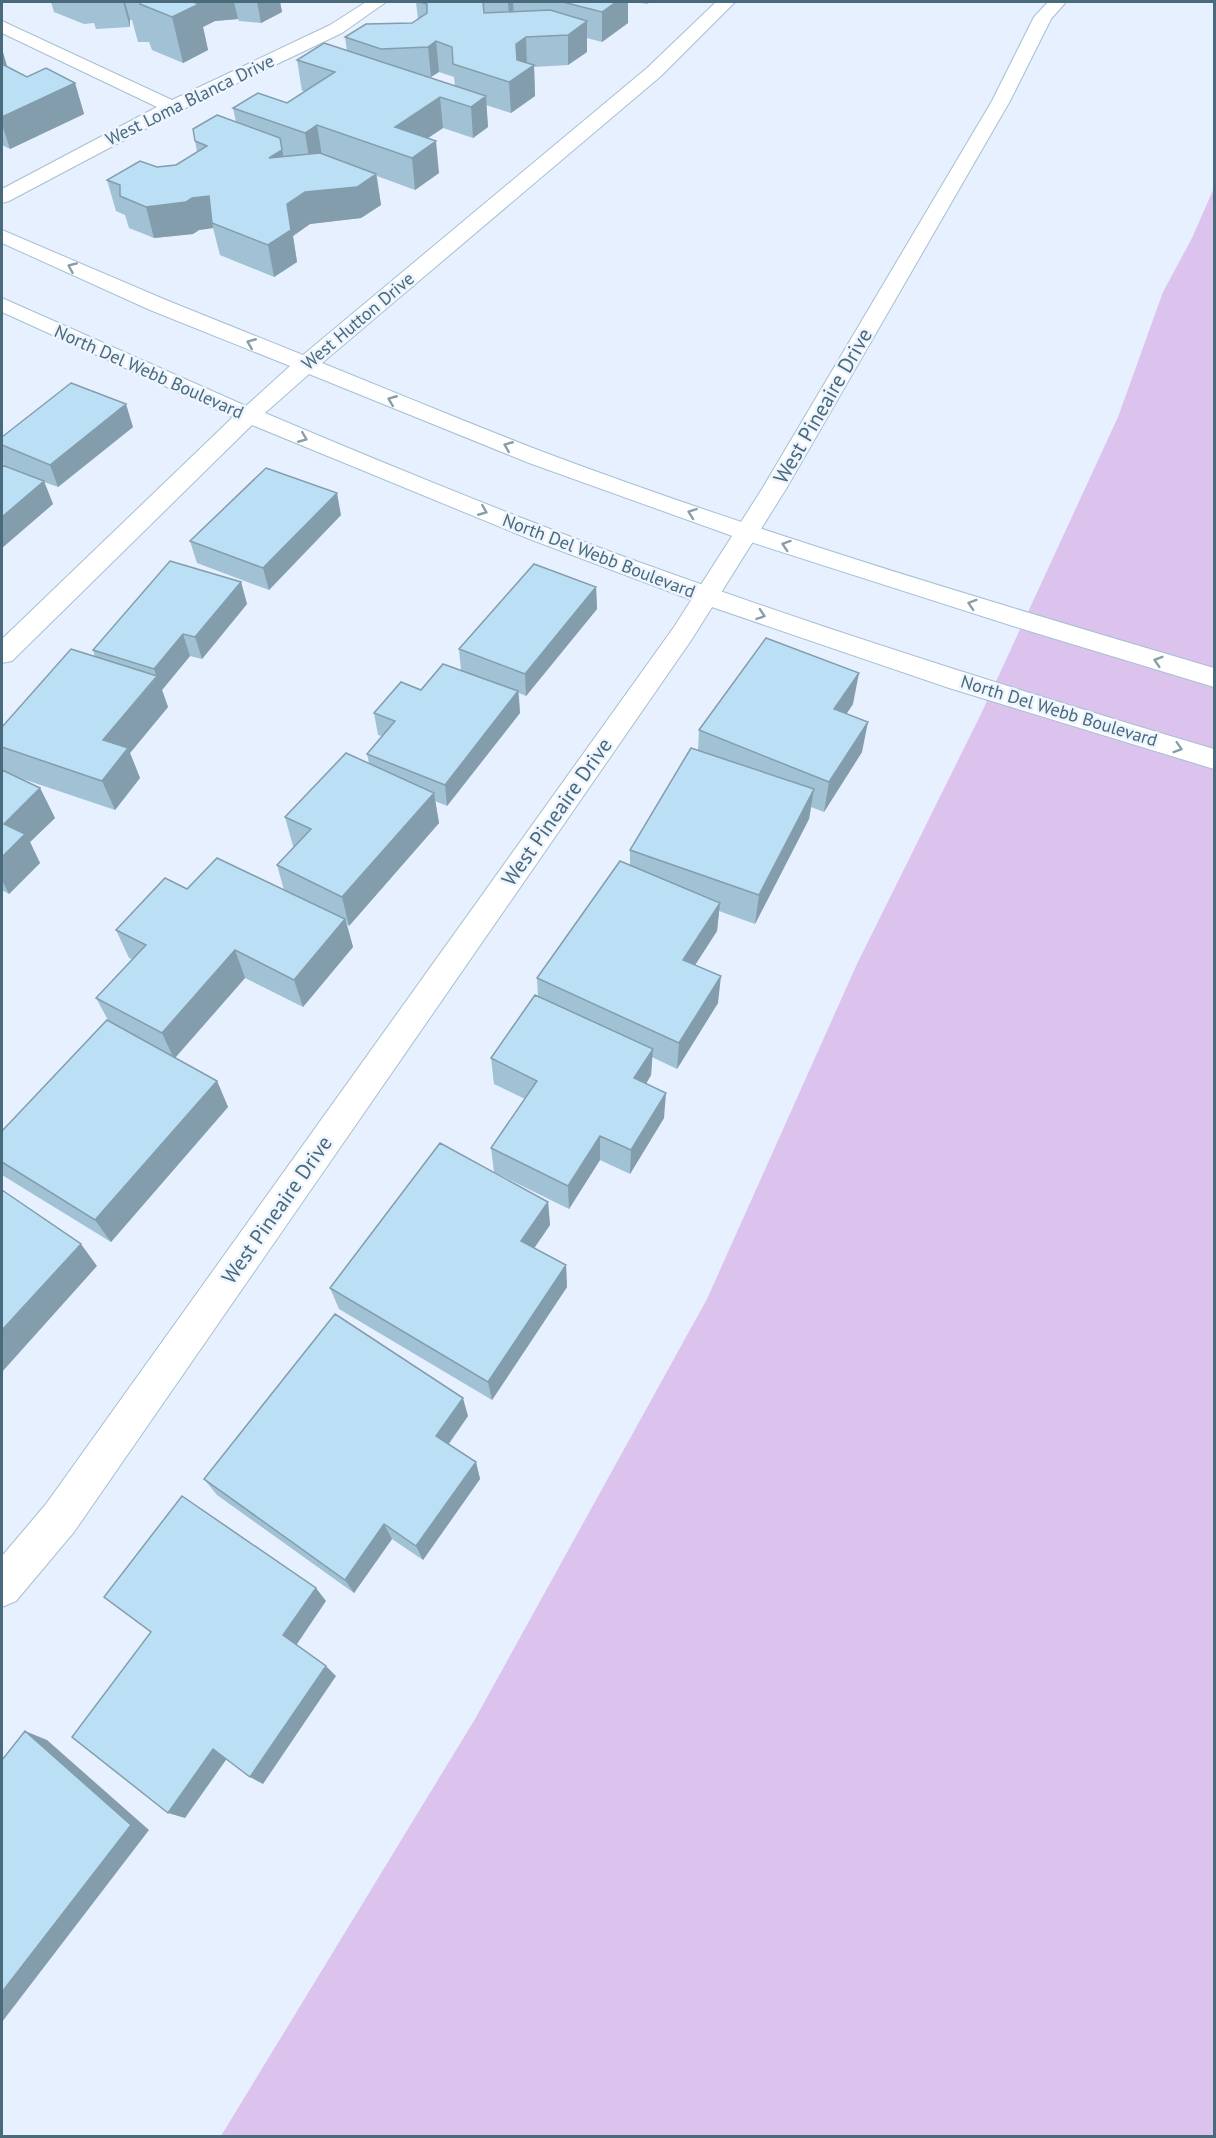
<svg xmlns="http://www.w3.org/2000/svg" width="1216" height="2138" font-family="'PT Sans',sans-serif">
  <style>
    .green { fill: #dbc3ee }
    .lines { fill: none; stroke-linecap: round; stroke-linejoin: round }
    .street-casing { stroke: #a8bfcf; stroke-width: 2 }
    .secondary-casing { stroke: #a6c0d3; stroke-width: 2 }
    .street { fill: #fff; fill-rule: evenodd }
    .secondary { fill: #fff; fill-rule: evenodd }
    .wall { fill: #a1c1d4; fill-rule: evenodd }
    .shaded-wall { fill: #839dac }
    .building { fill: #bbe0f6; stroke: #839dac; stroke-width: 1.5 }
    .oneway { stroke: #889ea9 }
    .labels { text-anchor: middle; stroke-width: 5; stroke-linejoin: round; paint-order: stroke }
    .far-street-label { font-size: 18px; fill: #486a7a; stroke: #eef5ff }
    .street-label { font-size: 21px; fill: #486a7a; stroke: #eef5ff }
  </style>
  <rect width="100%" height="100%" fill="#e6f0fe"/>
  <path class="green" d="M1214,188V2136H221L475,1719L707,1299L857,964L981,714L1118,417L1163,292L1192,238Z"/>
  <g class="lines">
    <g class="street-casing">
      <path id="street" d="M366,2H386L342,33L179,111L9,201L2,203V189L157,107L2,33V21L172,100L330,25Z
        M1048,2H1066L1051,19L1010,101L786,489L692,639L74,1532L16,1601L2,1607V1556L46,1504L674,627L762,489L992,101L1034,17Z"/>
    </g>
    <g class="secondary-casing">
      <path id="secondary" d="M716,2H735L661,76L322,363C396,393 471,424 546,453C765,535 991,602 1214,668V687L1016,627L738,538L529,463L309,374L265,413C400,470 536,526 675,575C853,639 1033,695 1214,749V769L949,688L697,602L532,540L252,425L12,661L2,663V639L233,417L2,312V298L246,406L290,366L150,310L2,243V230L166,300L303,355L647,68Z"/>
    </g>
    <use href="#street" class="street"/>
    <use href="#secondary" class="secondary"/>
  </g>
  <path class="wall" d="M51,2H280L282,12L261,23L239,21L238,19L215,21L203,27L208,50L183,63L152,50L149,42H138L132,20H130V27L96,29L94,23L84,24L54,12Z
    M416,2H628V23L602,42L587,38V52L568,65L534,67L535,96L511,113L486,105L488,127L473,138L443,128L427,138L439,173L415,190L377,176L381,205L361,218L310,224L293,236L297,262L274,277L220,255L213,228L199,230L193,234L154,238L129,228L125,215L116,211L107,180L157,167L176,165L197,152L195,141L236,122L233,108L287,103L305,91H302L297,60L347,51L345,37L412,23L418,19ZM439,72L454,77L455,86L428,78L431,77Z
    M636,2H651L647,4Z
    M2,49L7,66L27,77L75,83L84,114L10,149L2,145Z
    M133,427L58,487L44,482L53,504L2,548V465L36,478L4,465L2,460V437Z
    M341,515L269,590L197,563L190,541Z
    M241,582L247,604L202,659L190,656L162,690L168,707L130,753L140,778L115,810L14,776L40,788L55,818L30,842L40,863L9,894L2,890V727L95,657L93,650Z
    M596,587L597,609L526,696L519,693L520,713L447,806L435,801L439,823L349,926L347,924L353,947L303,1007L245,978L175,1058L217,1081L228,1107L111,1242L2,1175V1131L108,1020L96,998L132,959L129,958L116,930L187,889L284,890L277,865L294,847L293,846L285,817L369,763L367,754L382,736L378,735L374,713L461,670L459,649Z
    M853,704L846,714L862,752L824,812L811,807L809,819L755,924L719,911L717,931L695,965L718,1003L677,1069L652,1057L651,1075L646,1084L664,1118L630,1174L600,1160L569,1209L494,1172L491,1148L525,1099L494,1084L491,1058L538,996L537,978L630,865V850L698,750L699,730Z
    M548,1202L550,1225L534,1248L566,1265L567,1287L492,1400L339,1309L330,1288Z
    M468,1416L449,1444L476,1462L480,1479L423,1560L392,1539L354,1593L217,1495L204,1479Z"/>
  <path class="shaded-wall" d="M123,2H125L130,20V27Z
    M176,2H234L238,19L215,21L203,27L208,50L183,63L172,17Z
    M257,2H280L282,12L261,23Z
    M508,2H513L514,17L509,21Z
    M599,2H628V23L602,42V12Z
    M587,21V52L568,65V35Z
    M526,37L527,67L517,74L516,44Z
    M436,41L439,72L431,77L428,47Z
    M2,49L11,80L2,84Z
    M534,65L535,96L511,113L509,82Z
    M75,83L84,114L10,149L2,124V117Z
    M486,96L488,127L473,138L471,107Z
    M440,97L443,128L403,155L395,127Z
    M317,125L322,156L310,164L305,133Z
    M280,138L286,170L269,158Z
    M436,141L439,173L415,190L412,158Z
    M376,174L381,205L361,218L310,224L293,236L297,262L274,277L268,245L287,204L305,192Z
    M209,196L213,228L199,230L193,234L154,238L146,207L192,198Z
    M126,404L133,427L58,487L50,465Z
    M44,481L53,504L2,548V517Z
    M337,493L341,515L269,590L263,568Z
    M241,582L247,604L202,659L195,637Z
    M596,587L597,609L526,696L525,674Z
    M183,634L190,656L162,690L168,707L130,753L140,778L115,810L102,781L103,740L157,677L154,669Z
    M859,673L853,704L829,740L834,709Z
    M518,691L520,713L447,806L445,785Z
    M868,722L862,752L824,812L829,782Z
    M40,788L55,818L30,842L40,863L9,894L2,880V857L4,824Z
    M814,789L809,819L755,924L759,895Z
    M434,793L439,823L349,926L342,897Z
    M720,903L717,931L681,987L683,960Z
    M345,919L353,947L303,1007L294,980Z
    M235,950L245,978L174,1059L162,1033Z
    M721,976L718,1003L677,1069L679,1043Z
    M653,1049L651,1075L634,1104V1078Z
    M217,1081L228,1107L111,1242L95,1220Z
    M666,1093L664,1118L630,1174L631,1150Z
    M600,1136V1160L569,1209L568,1186Z
    M548,1202L550,1225L524,1263L521,1241Z
    M81,1244L97,1266L2,1372V1330Z
    M566,1265L567,1287L492,1400L488,1382Z
    M463,1398L468,1416L442,1453L436,1436Z
    M476,1462L480,1479L423,1560L416,1546Z
    M384,1524L392,1539L354,1593L345,1580Z
    M316,1588L326,1601L295,1647L283,1635Z
    M326,1666L336,1676L263,1784L250,1777Z
    M25,1731L47,1740L149,1830L2,2022V1992Z
    M213,1749L228,1757L185,1818L168,1813Z"/>
  <path class="building" d="M141,2H193L199,4L172,17L140,4Z
    M420,2H483L484,13L550,10L587,21L568,35L526,37L516,44L517,60L534,65L509,82L453,64L452,47L436,41L428,47L381,49L345,37L366,24L412,23L427,13V4Z
    M563,2H616L602,12Z
    M324,43L486,96L471,107L440,97L395,127L436,141L412,158L317,125L305,133L233,108L258,93L287,103L335,72L297,60Z
    M2,64L27,77L46,68L75,83L2,117Z
    M217,115L280,138L282,150L269,158L320,153L376,174L357,187L305,192L287,204L291,230L268,245L212,223L209,196L192,198L186,202L146,207L120,196V185L107,180L140,161L157,167L176,165L207,146L195,141L193,129Z
    M71,383L126,404L50,465L2,445V437Z
    M2,465L44,481L2,517Z
    M266,468L337,493L263,568L190,541Z
    M170,561L241,582L195,637L183,634L154,669L93,650Z
    M534,564L596,587L525,674L459,649Z
    M766,638L859,673L834,709L868,722L829,782L699,730Z
    M71,649L157,676L103,740L128,748L102,781L2,747V727Z
    M443,664L518,691L445,785L367,754L395,721L374,713L401,682L421,690Z
    M691,748L814,789L759,895L630,850Z
    M346,753L434,793L342,897L277,865L311,829L285,817Z
    M2,770L40,788L4,824L25,834L2,857Z
    M217,858L345,919L294,980L235,950L162,1033L96,998L146,945L116,930L165,878L187,889Z
    M620,861L720,903L683,960L721,976L679,1043L537,978Z
    M535,995L653,1049L634,1078L666,1093L631,1150L600,1136L568,1186L491,1148L537,1081L491,1058Z
    M107,1020L217,1081L95,1220L2,1162V1131Z
    M440,1143L548,1202L521,1241L566,1265L488,1382L330,1288Z
    M2,1190L81,1244L2,1330Z
    M335,1314L463,1398L436,1436L476,1462L416,1546L384,1524L345,1580L204,1479Z
    M182,1496L316,1588L283,1635L326,1666L250,1777L213,1749L168,1813L72,1737L151,1632L104,1597Z
    M25,1731L131,1825L2,1992V1760Z"/>
  <defs><path id="oneway-chevron" d="M-2-3.5L2.5 0L-2 3.5" fill="none" stroke-width="1.6" stroke-linecap="round" stroke-linejoin="round" transform="scale(1.5)"/></defs>
  <g class="oneway">
    <use href="#oneway-chevron" transform="translate(72 267) rotate(-156)"/>
    <use href="#oneway-chevron" transform="translate(251 343) rotate(-158)"/>
    <use href="#oneway-chevron" transform="translate(392 400) rotate(-158)"/>
    <use href="#oneway-chevron" transform="translate(303 438) rotate(22)"/>
    <use href="#oneway-chevron" transform="translate(508 446) rotate(-158)"/>
    <use href="#oneway-chevron" transform="translate(483 511) rotate(22)"/>
    <use href="#oneway-chevron" transform="translate(692 513) rotate(-160)"/>
    <use href="#oneway-chevron" transform="translate(786 545) rotate(-162)"/>
    <use href="#oneway-chevron" transform="translate(972 604) rotate(-162)"/>
    <use href="#oneway-chevron" transform="translate(761 615) rotate(19)"/>
    <use href="#oneway-chevron" transform="translate(1158 661) rotate(-163)"/>
    <use href="#oneway-chevron" transform="translate(1178 748) rotate(17)"/>
  </g>
  <g class="labels">
    <g class="far-street-label">
      <text transform="translate(190 100) rotate(-26)" y="6">West Loma Blanca Drive</text>
      <text transform="translate(358 321) rotate(-40)" y="6">West Hutton Drive</text>
      <text transform="translate(149 372) rotate(24)" y="6">North Del Webb Boulevard</text>
      <text transform="translate(599 556) rotate(21)" y="6">North Del Webb Boulevard</text>
      <text transform="translate(1059 711) rotate(17)" y="6">North Del Webb Boulevard</text>
    </g>
    <g class="street-label">
      <text transform="translate(823 406) rotate(-60)" y="7">West Pineaire Drive</text>
      <text transform="translate(557 812) rotate(-55)" y="7">West Pineaire Drive</text>
      <text transform="translate(277 1210) rotate(-55)" y="7">West Pineaire Drive</text>
    </g>
  </g>
  <rect width="1216" height="2138" fill="none" stroke="#486a7a" stroke-width="6"/>
</svg>
